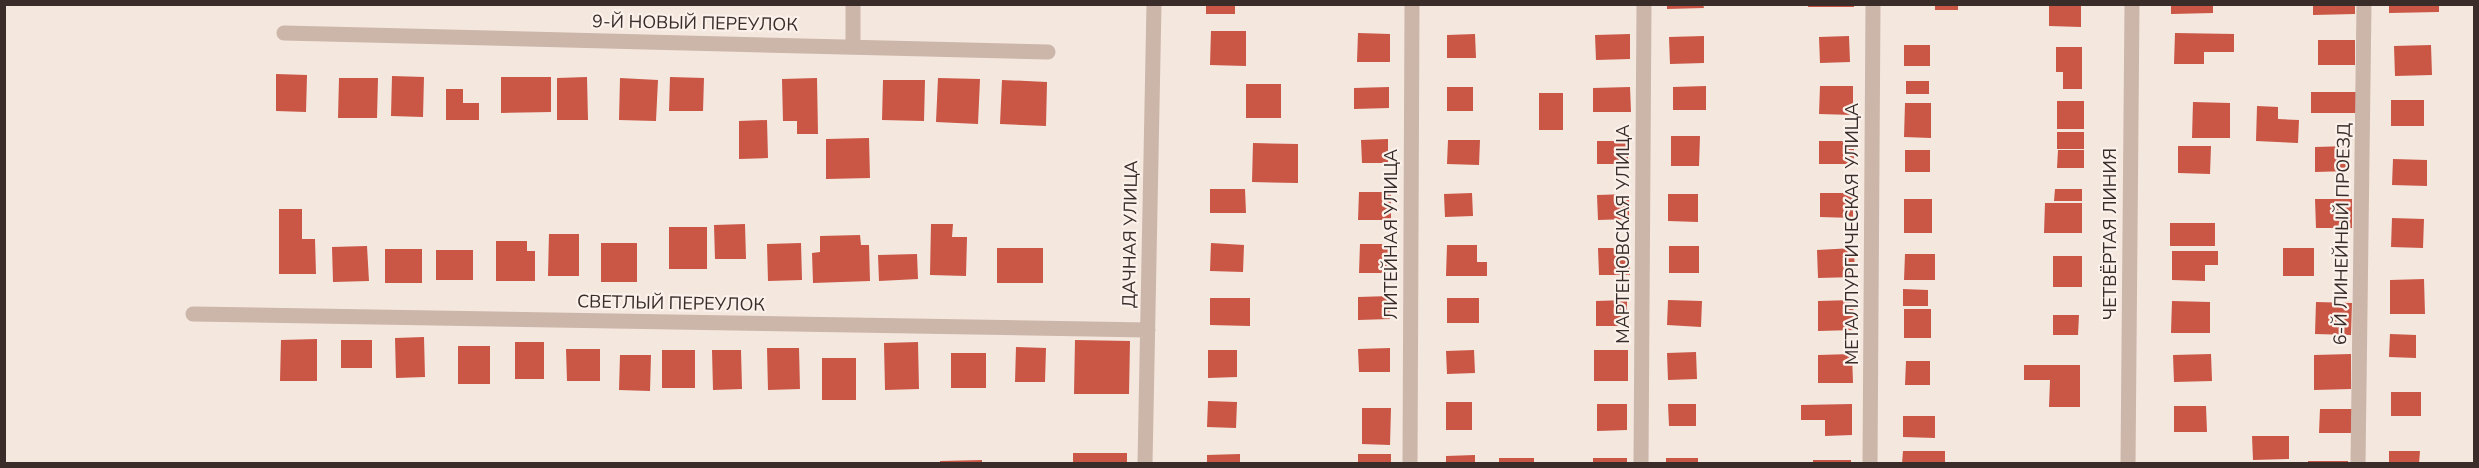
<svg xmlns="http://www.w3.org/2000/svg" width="2479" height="468" font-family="'Nunito Sans',sans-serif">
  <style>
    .building { fill: #ca5645 }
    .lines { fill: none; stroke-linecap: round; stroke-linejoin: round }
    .minor { stroke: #ccb5a9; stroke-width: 15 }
    .labels { text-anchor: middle; stroke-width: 4.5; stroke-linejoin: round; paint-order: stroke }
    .street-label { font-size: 18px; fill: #392c29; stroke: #fbf1eb }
  </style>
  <rect width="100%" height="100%" fill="#f4e7de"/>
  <path class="building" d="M1206,4H1235V14H1206Z
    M1667,4H1703L1704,8L1667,9Z
    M1808,4H1854V7H1808Z
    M2049,4H2081V27L2049,26Z
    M2171,4H2213V13L2171,14Z
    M2313,4H2355V14L2313,15Z
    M2389,4H2439V12L2389,13Z
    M1935,5H1958V10H1935Z
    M1211,31H1246V66L1210,65Z
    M1358,33L1390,34V62H1357Z
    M2175,33L2234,34V52H2204V64H2174Z
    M1475,34L1476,58H1447V35Z
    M1630,34V59L1596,60L1595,35Z
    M1704,36V63L1670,64L1669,37Z
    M1849,36L1850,62L1820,63L1819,37Z
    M2318,40H2355V65H2318Z
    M1904,45H1930V66H1904Z
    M2431,45L2432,75L2395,76L2394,46Z
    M2056,47H2082V89H2063V72H2056Z
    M276,74L307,75L306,112L276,111Z
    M392,76L424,77L423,117L391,116Z
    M501,77H551V112L501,113Z
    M587,77L588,120H557V78Z
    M670,77L704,78L703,111H669Z
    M339,78H378L377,118H338Z
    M620,78L658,80L656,121L619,120Z
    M817,78L818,134H797V121H783L782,79Z
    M938,78L980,79L978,124L936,122Z
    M883,80H925L924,121L882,120Z
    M1002,80L1047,82L1046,126L1000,124Z
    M1906,81H1929V94H1906Z
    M1246,84H1281V118H1246Z
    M1706,86V110H1673V87Z
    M1820,86H1853V115L1819,114Z
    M1389,87V108L1354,109V88Z
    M1447,87H1473V111H1447Z
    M1630,87L1631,112H1593V88Z
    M446,89H463V103H479V120H446Z
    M2311,92H2356V113H2311Z
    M1539,93H1563V130H1539Z
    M2391,100H2424V126H2391Z
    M2057,101H2084V129H2057Z
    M2193,102L2230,103V138H2192Z
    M1905,103H1931V138L1904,137Z
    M2257,106L2278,107V119L2299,120L2298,143L2256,141Z
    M767,120L768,158L739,159V121Z
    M2057,132H2084V149H2057Z
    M1671,136H1700L1699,166H1671Z
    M869,138L870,178L826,179V139Z
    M1388,139V163H1362L1361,140Z
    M1448,140H1480L1479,165L1447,164Z
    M1597,141H1628V164H1597Z
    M1819,141H1854V164H1819Z
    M1253,143L1298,144V183L1252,182Z
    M2178,146H2211L2210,174L2178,173Z
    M2349,146V171L2315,172V147Z
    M1905,150H1930V172H1905Z
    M2058,150H2084V168H2057Z
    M2393,159L2427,160V186L2392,185Z
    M1210,189H1245L1246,213H1210Z
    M2055,189H2082V201H2054Z
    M1359,192H1391V220H1358Z
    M1472,193L1473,216L1445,217L1444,194Z
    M1820,193H1853V218L1820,217Z
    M1629,194V219L1598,220L1597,195Z
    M1668,194H1698V222L1668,221Z
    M1904,199H1932V233H1904Z
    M2315,199H2352V228H2316Z
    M2045,203H2082V233H2044Z
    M279,209H302V239H315L316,274H279Z
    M2392,218L2424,219L2423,248L2391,247Z
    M2170,223H2215V246H2170Z
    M745,224L746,259H715L714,225Z
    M931,224H953L952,237H967L966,276L930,275Z
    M669,227H707V269H669Z
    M549,234H579V276H548Z
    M860,235L861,245H869L870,281L813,283L812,253L820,252V236Z
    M496,241H527V251H535V281H496Z
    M601,243H637V282H601Z
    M801,243L802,280L768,281L767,244Z
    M1211,243L1244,245L1243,272L1210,271Z
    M1360,244H1389V273H1359Z
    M1447,245H1477V262H1487V276H1446Z
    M367,246L369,281L333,282L332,247Z
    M1669,246H1699V273H1669Z
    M997,248H1043V283H997Z
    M1598,248H1629L1630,275H1599Z
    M1854,248L1855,277L1818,278L1817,250Z
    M2283,248H2314V276H2283Z
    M385,249H422V283H385Z
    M436,250H473V280H436Z
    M2172,251H2218V265H2205V281L2172,280Z
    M917,254L918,279L879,281L878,255Z
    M1905,254H1935V280H1904Z
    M2053,256H2082V287H2053Z
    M2424,279L2425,314H2390V280Z
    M1903,289L1928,290V306H1903Z
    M1390,296V319L1358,320V297Z
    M1210,298H1250V326L1210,325Z
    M1447,298H1479V323H1447Z
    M1627,300V326H1596V301Z
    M1668,300L1702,301L1701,327L1667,325Z
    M1853,300L1854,330L1818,331V301Z
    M2172,301L2210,302V333H2171Z
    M2316,302L2352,303L2351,335L2315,334Z
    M1904,309H1931V338H1904Z
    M2053,315H2079L2078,335H2053Z
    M2390,334L2416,335V358L2389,357Z
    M424,337L425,377L396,378L395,338Z
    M317,339V381H280L281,340Z
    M341,340H372V368H341Z
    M1075,340L1130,341L1129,394H1074Z
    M515,342H544V379H515Z
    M918,342L919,389L885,390L884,343Z
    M458,346H490V384H458Z
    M1016,347L1046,348L1045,382H1015Z
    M767,348H799L800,389L768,390Z
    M1390,348V372H1359L1358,349Z
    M566,349H600V381H567Z
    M662,350H695V388H662Z
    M712,350H741L742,389L713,390Z
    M1208,350H1237V377L1208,378Z
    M1474,350L1475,373L1447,374L1446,351Z
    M1594,350H1628V381H1594Z
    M1696,352L1697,379L1668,380L1667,353Z
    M951,353H986V388H951Z
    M1852,354L1853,383H1818V355Z
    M2211,354L2212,381L2174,382L2173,355Z
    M2351,354V389L2314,390V355Z
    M620,355H651L650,391L619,390Z
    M822,358H856V400H822Z
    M1906,361H1930V385H1905Z
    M2024,365H2080V407H2049L2050,380H2024Z
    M2391,392H2421V416H2391Z
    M1208,401L1237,402L1236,428L1207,427Z
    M1446,402H1472V430H1446Z
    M1597,404H1627V430L1597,431Z
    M1668,404H1696V426H1669Z
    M1852,404V435L1825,436V420H1801V405Z
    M2174,406H2206L2207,432H2174Z
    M1362,408H1391L1390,445L1362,444Z
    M2320,409H2352L2351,433H2319Z
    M1903,416H1935V438L1903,437Z
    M2252,436H2289V459L2253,460Z
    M1903,451H1945V464H1902Z
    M2389,451H2420L2419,464H2389Z
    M1073,453H1127V464H1073Z
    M1240,454V464H1207V455Z
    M1358,454H1391V464H1358Z
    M1475,455V464H1446V456Z
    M1499,458H1534V464H1499Z
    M1593,458H1627V464H1593Z
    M1666,458H1698V464H1666Z
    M982,460V464H940V461Z
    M1813,460H1851V464H1813Z
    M2308,461H2348V464H2308Z"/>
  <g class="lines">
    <path class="minor" d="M284,33L1048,52
      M853,47V4
      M193,314L1148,330
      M1145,464L1154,4
      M1410,464L1412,4
      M1641,464L1644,4
      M1870,464L1873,4
      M2128,464L2132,4
      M2358,464L2364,4"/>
  </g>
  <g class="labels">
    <g class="street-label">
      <text transform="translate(695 23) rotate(1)" y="6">9-Й НОВЫЙ ПЕРЕУЛОК</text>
      <text transform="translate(1130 234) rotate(-89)" y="6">ДАЧНАЯ УЛИЦА</text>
      <text transform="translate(1391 234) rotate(-90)" y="6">ЛИТЕЙНАЯ УЛИЦА</text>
      <text transform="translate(1623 234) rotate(-90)" y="6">МАРТЕНОВСКАЯ УЛИЦА</text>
      <text transform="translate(1852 234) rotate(-90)" y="6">МЕТАЛЛУРГИЧЕСКАЯ УЛИЦА</text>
      <text transform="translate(2110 234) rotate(-90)" y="6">ЧЕТВЁРТАЯ ЛИНИЯ</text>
      <text transform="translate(2342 234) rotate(-89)" y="6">6-Й ЛИНЕЙНЫЙ ПРОЕЗД</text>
      <text transform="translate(671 303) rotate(1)" y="6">СВЕТЛЫЙ ПЕРЕУЛОК</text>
    </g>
  </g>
  <rect width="2479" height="468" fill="none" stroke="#392c29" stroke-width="12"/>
</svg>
